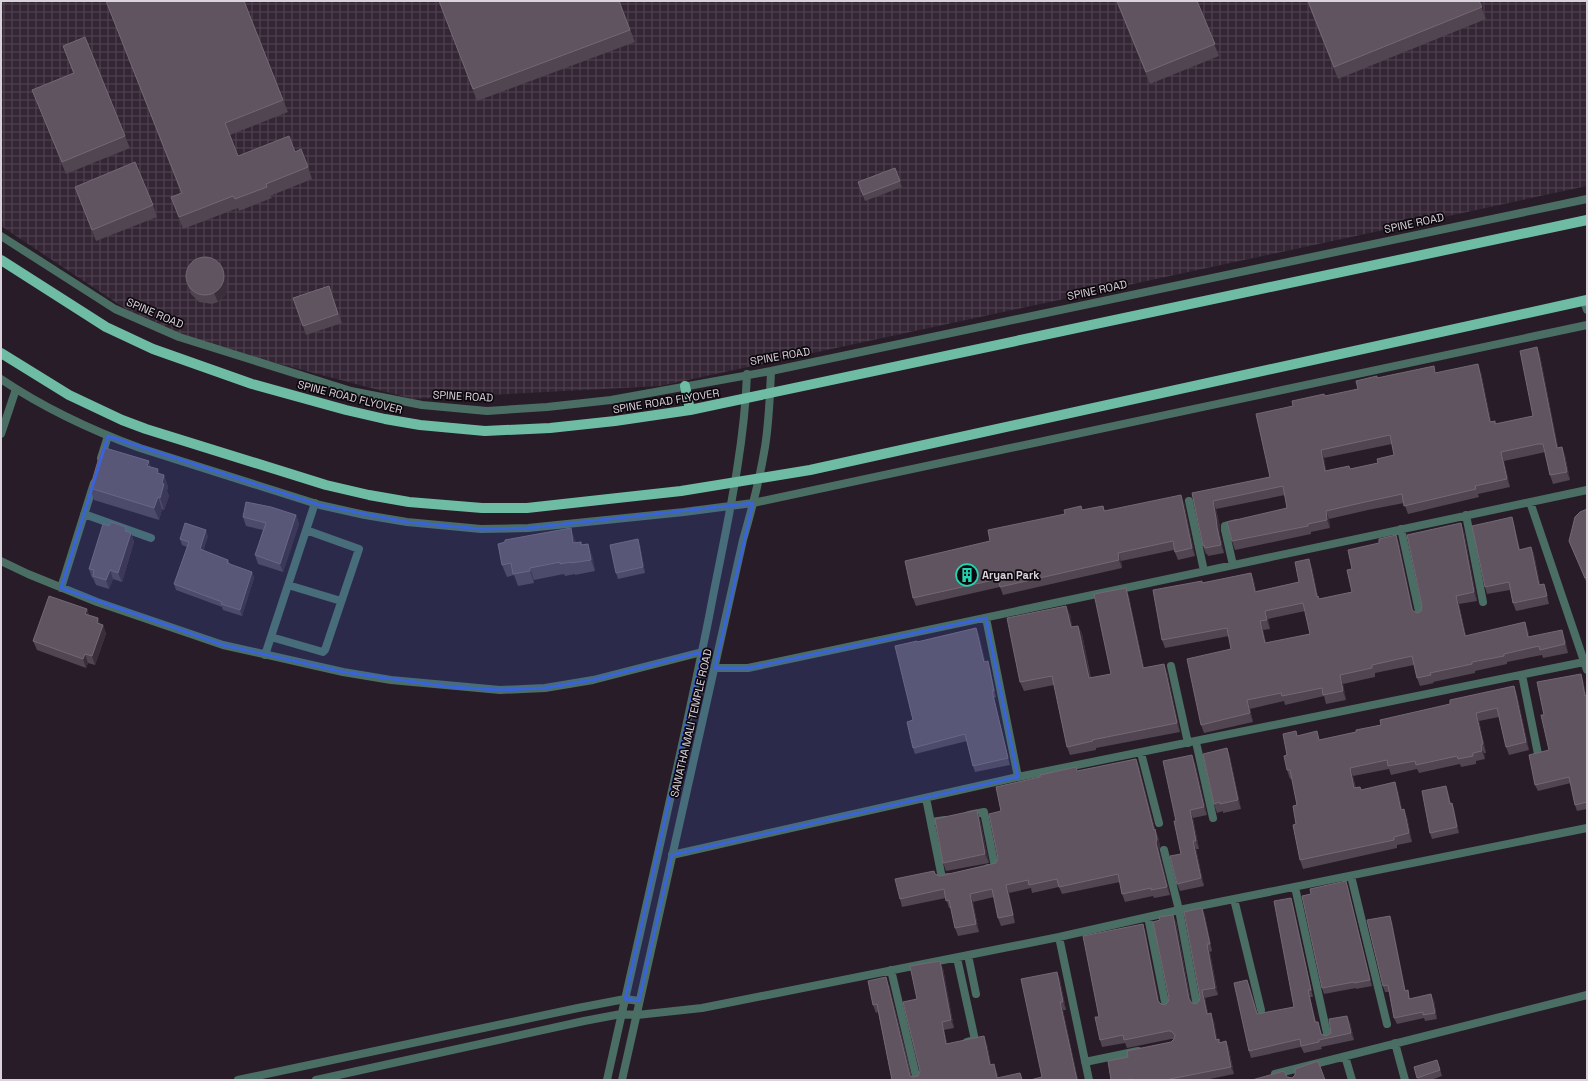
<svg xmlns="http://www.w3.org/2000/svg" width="1588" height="1081" font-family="'Space Grotesk',sans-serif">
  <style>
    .industrial { fill: url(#industrial-grid) }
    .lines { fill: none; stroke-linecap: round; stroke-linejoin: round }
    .minor { stroke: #4a6e63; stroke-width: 8 }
    .tertiary { stroke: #4a6e63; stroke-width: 8 }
    .primary { stroke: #6fbca5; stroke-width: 10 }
    .wall { fill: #514551; fill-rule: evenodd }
    .shaded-wall { fill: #3b2e3b }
    .building { fill: #605460; stroke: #736874; fill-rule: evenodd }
    .marked { fill: #3a62d9; fill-opacity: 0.2; stroke: #3a62d9; stroke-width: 3; stroke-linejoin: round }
    .labels { text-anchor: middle; stroke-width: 3.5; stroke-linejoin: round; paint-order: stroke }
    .street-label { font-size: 11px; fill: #dbd3dc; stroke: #0e090e }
    .poi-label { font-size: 11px; font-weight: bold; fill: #dbd3dc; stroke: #0e090e; text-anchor: start }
  </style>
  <defs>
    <pattern id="industrial-grid" width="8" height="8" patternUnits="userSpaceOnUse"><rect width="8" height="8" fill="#352636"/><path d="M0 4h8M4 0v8" fill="none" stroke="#524552"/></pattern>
  </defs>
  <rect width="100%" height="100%" fill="#281c29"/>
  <path class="industrial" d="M1,1H1587V186L660,386L413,399L162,333L1,226Z"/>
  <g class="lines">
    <path class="minor" d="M1584,301L1587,310
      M1,434L16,389
      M101,458L108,436
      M1189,501L1204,571
      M1530,502L1587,670
      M84,514L151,538
      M1466,515L1483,602
      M1401,529L1420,616
      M1,561L28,574L97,602L223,645L343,672L391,680L500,690L545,688L593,680L702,652
      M1233,565L1225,530V526L1237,523
      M288,585L341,601
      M61,588L94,483
      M986,618L1018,777
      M271,637L323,652L325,650L359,549L306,530
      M265,655L315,503
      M1171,666L1188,743
      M715,668H748L1587,490
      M1522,675L1538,754
      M1196,742L1213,818
      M1141,753L1159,823
      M926,798L942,878L949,877
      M969,815L984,812L995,867L988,868
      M931,822L945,820
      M1164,850L1179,910L1197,1006
      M672,855L1018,777L1584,662
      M1351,876L1387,1024
      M1295,887L1328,1038
      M1234,899L1261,1010
      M1148,917L1166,1007
      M1059,937L1089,1080
      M968,955L976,994
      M957,958L975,1040L967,1042
      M891,970L917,1080
      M637,1015L702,1008L1059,937L1179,910L1587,828
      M1395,1043L1405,1080
      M1345,1056L1352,1080
      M1085,1062L1138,1051
      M1275,1074L1587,995"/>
    <path class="tertiary" d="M1,236L115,309L179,337L351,391L422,405L487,411L547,407L611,400L771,371L1587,199
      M1,379C44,408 91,430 140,448L320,505L365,515L407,522L481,529L528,528L684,512L753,503L1587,325
      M238,1080L578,1008L625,999L639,1001
      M316,1080L584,1021L621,1014L637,1015
      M607,1080C641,926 678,772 709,617C724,537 744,456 747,374
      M622,1080L743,540C752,509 760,478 765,447C769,422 770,396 771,371"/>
    <path class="primary" d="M1,260L106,327L153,349L252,384L346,410L385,419L420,425L485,431L550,428L615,421L690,410L1587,220
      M1,353L69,395L122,420L146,429L326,485L369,495L409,502L482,508H527L681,491L810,470L1587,300
      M685,386L690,410"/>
  </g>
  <path class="wall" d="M106,1H244L288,112L230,135L238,156L295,152L308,167L312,179L270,196L272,198L239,211L238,208L183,229L171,197L181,193Z
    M439,1H619L635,42L477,101Z
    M1116,1H1197L1219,56L1150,84Z
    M1307,1H1479L1486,19L1338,79Z
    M63,46L125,136L130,148L66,174L32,90L73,73Z
    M895,168L902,187L865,201L858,182Z
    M75,187L153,205L157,217L96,241Z
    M227,281L226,294L218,302L212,304L199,302L191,294L188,285Z
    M329,286L342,323L306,335L303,326Z
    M1537,347L1540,355L1558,448L1565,455L1570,480L1553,484L1550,475L1545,452L1541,453L1504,461L1510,487L1478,494L1479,497L1408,514L1404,503L1368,510L1329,519L1330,528L1311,532V534L1235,550L1232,541L1287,508L1285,495L1216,509L1220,527V535L1224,553L1208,556L1207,554H1206L1203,546L1192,493L1270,477L1293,406L1325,396L1358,389L1378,378L1436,373L1481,372L1491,422L1495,421L1496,424L1533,416ZM1392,444L1394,455L1378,463L1350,469L1326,471L1324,458Z
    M151,467L160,474L164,475L168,487L167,491L169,496L164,510L162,509L159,520L94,500L90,488Z
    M1184,503L1195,556L1178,560L1174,550L1121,561L1122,568L1003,595L1000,587L916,606L913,598L990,541L1065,514L1081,506L1082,510L1103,506L1105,511Z
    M1587,509V584L1569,541Z
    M296,515L299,524L283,572L258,564L255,555L263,530L246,526L243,517Z
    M1512,517L1514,524L1520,550L1531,547L1534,554L1540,585L1544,584L1546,591L1549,604L1516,611L1513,603L1510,590L1487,594L1485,587Z
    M128,532L131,533L134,542L122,582L113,579L109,589L96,585L93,578H92L89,569Z
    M1464,532L1477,601L1459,604L1466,636L1528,630L1529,637L1565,639L1568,653L1543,658L1542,655L1507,662V664L1475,671V673L1433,682L1434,683L1420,686L1417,678L1414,665L1375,673V677L1343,684L1346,700L1326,704L1324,696L1285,705L1284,701L1250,709L1253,722L1204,733L1201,725L1231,649L1229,636L1165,648L1162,640L1203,583L1251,573L1254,581L1256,591L1299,582L1312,568L1318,597L1319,599L1352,592V569L1379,543L1396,535L1399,544L1413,612L1418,613L1421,611ZM1305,611L1310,634L1266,643L1263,630L1270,629L1268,619Z
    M208,536L203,551L228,560L230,564L252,572L254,578L242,616L223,610L222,607L176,590L174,584L187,547L182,545L180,539Z
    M575,540L576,543L581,542L582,545L588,544L592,556L595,571L575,575V574L565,576L564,574L534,580V583L518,586L514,575L507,577L502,565Z
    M640,545L645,573L618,579L616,573Z
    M1126,588L1129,597L1144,668L1167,672L1180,732L1096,748V750L1070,755L1067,747L1054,685L1024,691L1020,682L1070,614L1072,627L1078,626L1082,634L1091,678L1111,674Z
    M87,609L89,615L98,618L100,624L103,625L106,634L95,665L88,663L86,668L37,650L33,641Z
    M976,628L979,635L985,662L990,668L996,697L994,698L1010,765L975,772L973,766L967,741L915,754L913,748V720L917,642Z
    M1581,674L1583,680L1586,696L1587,695V809L1577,811L1575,805L1571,783L1538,791L1535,785L1549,750L1544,715Z
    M1514,686L1517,695L1529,750L1509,755L1506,747L1499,717L1479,721L1486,753H1484L1485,759L1476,761V764L1461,767L1460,764L1419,773L1417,769L1391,775L1389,769L1353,776L1356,788L1360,787L1361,790L1398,791L1402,810L1407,817L1412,842L1397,845V848L1303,869L1300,860L1296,824L1297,805L1292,778L1290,779L1287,770V755L1297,736L1320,740L1356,732L1450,704Z
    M1227,748L1230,757L1241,809L1223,813V811L1217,813L1214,804Z
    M1136,759L1139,767L1155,829L1158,837L1160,846L1159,851L1170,895L1154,898L1153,896L1125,902L1122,894L1120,882L1062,894L1059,887L1032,893L1031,888L1009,893L1015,923L1001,926L998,918L994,897L973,902L979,932L958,936L955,928L951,908H949L946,898L902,907L900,899L935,874L940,876L996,863L998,858L1001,811L1078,771Z
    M1195,763L1207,815L1193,818L1199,849H1196L1204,886L1180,891L1177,884L1181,854L1176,821Z
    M1448,792L1451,804L1452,803L1454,809L1459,833L1432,839L1430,833Z
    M977,810L980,819L989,863L946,871L943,863Z
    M1348,887L1372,986L1356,989V988L1324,994L1322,988Z
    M1291,898L1293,904L1313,997H1310L1316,1022H1318L1322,1035L1326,1036L1350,1022L1354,1040L1321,1047L1322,1049L1304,1053L1301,1047L1251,1058L1249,1051L1247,980L1258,1014L1294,1007Z
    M1202,908L1205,916L1212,951L1210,952L1218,995L1205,998L1208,1014L1214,1021L1217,1040L1219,1039L1220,1043L1226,1041L1229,1049L1234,1074L1205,1080H1111L1128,1057L1171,1042L1174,1039H1171L1127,1048L1125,1043L1102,1047L1100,1040L1099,1017L1143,924L1145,931L1159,1002L1161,1004L1165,1005L1168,1002L1176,922L1191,1002L1192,1003L1196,1004L1199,1001Z
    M1392,922L1405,990H1408L1410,999L1434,1000L1437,1019L1425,1021L1424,1018L1397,1024L1394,1018L1389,992H1385L1383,986Z
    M943,968L954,1028L944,1030L947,1043L987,1044L991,1065L997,1072L998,1078L1020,1073L1023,1080H892L878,1012L876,1013L873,1005L889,985L912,1077H913L918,1076L920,1071L917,999Z
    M1057,972L1060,980L1066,1010H1063L1078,1080H1030L1042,1077Z
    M1439,1066L1442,1076L1431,1080H1418L1414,1067Z"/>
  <path class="shaded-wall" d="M224,272L227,281L226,294L218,302L214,293Z
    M1537,347L1540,355L1560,456L1557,448Z
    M1478,364L1481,372L1493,430L1490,422Z
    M1562,447L1565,455L1570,480L1567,472Z
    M1321,450L1324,458L1328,479L1325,471Z
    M1501,452L1504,461L1510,487L1507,479Z
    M149,461L153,473L147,466Z
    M158,469L163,480L164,475L168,487L167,491L169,496L164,510L160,498L157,473Z
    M1181,495L1184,503L1195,556L1192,548Z
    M158,497L162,509L159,520L154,508Z
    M1213,501L1216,509L1220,527V535L1224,553L1221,545L1217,527Z
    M1326,511L1329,519L1330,528L1327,520Z
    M296,515L299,524L283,572L280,564Z
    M1512,517L1514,524L1521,557L1519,550Z
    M1461,523L1464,532L1477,601L1474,592Z
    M571,528L575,540L578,555L573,543Z
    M206,530L208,536L202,555L200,549Z
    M131,533L134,542L122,582L118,573Z
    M1396,535L1399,544L1415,617L1412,609Z
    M638,539L640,545L645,573L643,567Z
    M588,544L592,556L595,571L591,560Z
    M1531,547L1534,554L1542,592L1539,585Z
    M1118,553L1121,561L1122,568L1119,560Z
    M1309,559L1312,568L1320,605L1317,597Z
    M530,568L534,580V583L530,571Z
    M110,570L113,579L109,589L106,580Z
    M252,572L254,578L242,616L240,610Z
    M1251,573L1254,581L1258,600L1255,592Z
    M1126,588L1129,597L1146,677L1143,668Z
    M1456,596L1459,604L1468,645L1465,636Z
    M1066,606L1070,614L1074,636L1071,627Z
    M87,609L90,618L85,614Z
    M1265,611L1268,619L1270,629L1267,620Z
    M98,618L102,627L97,623Z
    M1260,621L1263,630L1268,652L1265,643Z
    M1525,622L1528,630L1531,646L1528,637Z
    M103,625L106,634L95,665L92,656Z
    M1078,626L1082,634L1092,687L1089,678Z
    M976,628L979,635L987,668L984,662Z
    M1562,630L1565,639L1568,653L1565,644Z
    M85,654L88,663L86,668L83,659Z
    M988,661L990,668L996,697L994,691Z
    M1164,664L1167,672L1180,732L1177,723Z
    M1581,674L1583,680L1587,701L1585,696Z
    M1340,675L1343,684L1346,700L1343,691Z
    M1514,686L1517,695L1529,750L1526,742Z
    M992,691L994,698L1010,765L1008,758Z
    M1247,700L1250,709L1253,722L1250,713Z
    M1476,713L1479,721L1486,753L1483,744Z
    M1481,745L1484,753L1485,759L1482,751Z
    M1227,748L1230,757L1241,809L1238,800Z
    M1192,755L1195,763L1207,815L1204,807Z
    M1136,759L1139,767L1157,837L1154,830Z
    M1350,768L1353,776L1357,797L1354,788Z
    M1395,782L1398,791L1404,818L1401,810Z
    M1446,786L1448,792L1452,810L1450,804Z
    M1452,803L1454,809L1459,833L1457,827Z
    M1404,809L1407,817L1412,842L1409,833Z
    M977,810L980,819L989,863L985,854Z
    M1190,810L1193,818L1199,849L1196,841Z
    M1155,829L1158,837L1160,846L1159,851L1170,895L1167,887L1156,843Z
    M1193,841L1196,849L1204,886L1201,878Z
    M1346,881L1348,887L1372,986L1370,980Z
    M1006,885L1009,893L1015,923L1013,915Z
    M970,894L973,902L979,932L976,924Z
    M1291,898L1293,904L1313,997L1311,990Z
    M1202,908L1205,916L1212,951L1210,944Z
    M1173,915L1176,922L1192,1007L1189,999Z
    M1390,916L1392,922L1407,997L1405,991Z
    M1143,924L1145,931L1161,1008L1158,1001Z
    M1207,944L1210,952L1218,995L1215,988Z
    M940,961L943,968L954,1028L951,1020Z
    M1057,972L1060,980L1066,1010L1063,1002Z
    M886,977L889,985L912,1080L910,1076Z
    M1247,980L1250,987L1260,1021L1257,1014Z
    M1202,990L1205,998L1210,1022L1207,1014Z
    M1308,990L1310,997L1316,1027L1314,1020Z
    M1431,994L1434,1000L1437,1019L1435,1013Z
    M1060,1002L1063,1010L1078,1080H1077Z
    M1211,1013L1214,1021L1219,1047L1216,1040Z
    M1347,1016L1350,1022L1354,1040L1351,1033Z
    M942,1022L944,1030L949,1051L946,1044Z
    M984,1036L987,1044L993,1073L990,1065Z
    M1226,1041L1229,1049L1234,1074L1231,1067Z
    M994,1064L997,1072L999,1080H998Z"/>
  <path class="building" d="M106,1H244L283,100L225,123L238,156L289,136L295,152L301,149L308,167L266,184L267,187L235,199L233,196L179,217L171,197L182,193Z
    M439,1H619L630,30L473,89Z
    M1117,1H1197L1215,44L1146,72Z
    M1308,1H1479L1482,7L1334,67Z
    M85,37L125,136L62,162L32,90L74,73L63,46Z
    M135,162L153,205L92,230L75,187Z
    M895,168L900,181L863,195L858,182Z
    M186 276a19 19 0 1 1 38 0a19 19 0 1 1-38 0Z
    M329,286L338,314L303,326L293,298Z
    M1537,347L1557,448L1562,447L1567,472L1550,475L1543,444H1538L1501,452L1507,479L1475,486L1476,489L1404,506L1402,494L1365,502L1326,511L1327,520L1308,524V526L1232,541L1227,522L1287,508L1283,486L1213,501L1216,518L1217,527L1221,545L1205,548L1204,545L1203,546L1192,493L1270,477L1256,414L1293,406L1292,401L1324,394L1325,396L1358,389L1356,381L1377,376V378L1434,366L1435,373L1478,364L1490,422L1495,421V424L1533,416L1520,351ZM1390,435L1394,455L1377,459L1378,463L1350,469L1349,466L1325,471L1321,450Z
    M102,447L149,461L147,466L158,469L157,473L164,475L162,483L164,484L160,498L158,497L154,508L90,488Z
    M1181,495L1192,548L1175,552L1173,541L1118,553L1119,560L1000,587L998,579L913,598L905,561L990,541L988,530L1065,514L1064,510L1081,506L1082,510L1103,506L1104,511Z
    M246,502L271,507L296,515L280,564L255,555L266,523L243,517Z
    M1587,509V577L1585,578L1569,541L1575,517L1580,512Z
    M1512,517L1519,550L1531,547L1539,585L1544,584L1547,596L1513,603L1509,582L1485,587L1472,526Z
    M111,522L126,527L125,531L131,533L118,573L110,570L106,580L93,576L94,570L89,569L103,524L109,526Z
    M185,523L206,530L200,549L228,560L227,563L252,572L240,610L221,604L222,602L174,584L189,542L180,539Z
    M1461,523L1474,592L1456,596L1465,636L1525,622L1528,637L1562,630L1565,644L1540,650L1539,646L1504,654V656L1472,662V664L1430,673L1431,675L1417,678L1412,656L1372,665V668L1340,675L1343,691L1323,695L1322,688L1282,696L1281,693L1247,700L1250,713L1201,725L1187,659L1231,649L1227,628L1162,640L1153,590L1202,581V583L1251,573L1255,592L1299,582L1295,562L1309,559L1317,597L1318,596L1319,599L1352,592L1347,570L1352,569L1348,550L1379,543V539L1396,535L1412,609L1413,611L1418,613L1421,611L1422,606L1407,535ZM1303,603L1310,634L1265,643L1260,621L1267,620L1265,611Z
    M571,528L573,543L581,542V545L588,544L591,560L571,563V562L560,564V562L530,568V571L513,574L511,563L502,565L498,544L505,542V540Z
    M638,539L643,567L616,573L610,545Z
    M1126,588L1143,668L1164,664L1177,723L1092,740L1093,741L1067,747L1052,676L1020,682L1007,618L1066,606L1071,627L1078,626L1089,678L1111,674L1094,594Z
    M49,596L87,609L85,614L98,618L97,623L103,625L92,656L85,654L83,659L33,641Z
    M976,628L984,662L988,661L994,691H992L1008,758L973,766L965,734L913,748L907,722L913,720L895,646L917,641V642Z
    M1581,674L1585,696L1587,695V802L1575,805L1569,777L1535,785L1529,755L1549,750L1541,715H1544L1537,682Z
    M1514,686L1526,742L1506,747L1497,708L1476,713L1483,744L1481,745L1482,751L1473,753V756L1458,759L1457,756L1416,765L1415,761L1388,766L1387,760L1350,768L1354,788L1360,787L1361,790L1395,782L1401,810L1404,809L1409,833L1394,837V840L1300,860L1293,825L1296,824L1293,806L1297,805L1290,770H1287L1284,756L1287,755L1283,734L1296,731L1297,736L1317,731L1319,740L1356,732V730L1381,725L1380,720L1450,704V700Z
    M1227,748L1238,800L1220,804V802L1214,804L1203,754Z
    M1192,755L1204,807L1190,810L1196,841H1193L1201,878L1177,884L1170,856L1181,854L1174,821H1176L1163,761Z
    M1136,759L1154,830L1155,829L1157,839L1156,843L1167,887L1151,890V888L1122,894L1118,874L1059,887L1057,879L1029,885L1028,880L1006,885L1013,915L998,918L992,889L970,894L976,924L955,928L949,900L946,901L944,889L900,899L895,879L934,871L935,874L940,876L996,863L998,858L989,814L1001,811L996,787L1040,777V775L1076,767L1077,771Z
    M1446,786L1450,804L1452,803L1457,827L1430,833L1422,791Z
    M977,810L985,854L943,863L935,819Z
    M1346,881L1370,980L1354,983V982L1322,988L1302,896L1311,894L1310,889Z
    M1291,898L1311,990H1308L1315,1022H1318L1321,1034L1326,1036L1331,1033L1329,1019L1347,1016L1351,1033L1319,1040V1042L1301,1046L1300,1039L1249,1051L1234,983L1247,980L1257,1014L1294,1007L1274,901Z
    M1202,908L1210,944H1207L1215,988L1202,990L1207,1014L1211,1013L1216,1040L1219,1039V1043L1226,1041L1231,1067L1165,1080H1132V1079L1124,1080H1111L1108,1061L1128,1057L1127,1051L1171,1042L1174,1039L1175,1035L1171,1031H1168L1124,1040L1123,1035L1100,1040L1095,1017H1099L1083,936L1143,924L1158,1001L1161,1004L1165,1005L1168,1002L1169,998L1153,922L1160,920L1159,917L1173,915L1189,999L1192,1003L1196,1004L1199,1001L1200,997L1184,912Z
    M1390,916L1405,991L1408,990L1409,999L1431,994L1435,1013L1423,1015V1012L1394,1018L1388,985L1383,986L1367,920Z
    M940,961L951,1020L942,1022L946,1044L984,1036L990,1065L994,1064L997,1078L1020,1073L1022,1080H892L877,1004L873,1005L868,981L886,977L910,1076L913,1077L918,1076L920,1071L903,1002L917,999L910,966Z
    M1057,972L1063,1002H1060L1077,1080H1030L1042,1077L1021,979Z
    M1437,1060L1440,1070L1417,1078L1414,1067Z
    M1318,1061L1325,1080H1252L1284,1071L1287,1077L1292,1078L1295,1075V1069Z"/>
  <path class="marked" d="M108,436L320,505L407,522L481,529L528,528L753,503L715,668H748L986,618L1018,777L672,855L639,1001L625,999L702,652L593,680L545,688L500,690L450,687L343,672L223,645L61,588Z"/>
  <defs>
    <g id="building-ring" transform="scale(1.15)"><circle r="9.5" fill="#0e090e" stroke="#23d5af" stroke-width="1.5"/><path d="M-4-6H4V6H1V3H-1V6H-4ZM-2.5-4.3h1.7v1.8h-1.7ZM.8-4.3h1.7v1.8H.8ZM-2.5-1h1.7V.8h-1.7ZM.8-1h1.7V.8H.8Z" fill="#23d5af"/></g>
  </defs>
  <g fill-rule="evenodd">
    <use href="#building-ring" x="967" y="575"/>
  </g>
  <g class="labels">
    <g class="street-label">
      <text transform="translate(1414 223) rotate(-12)" y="4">SPINE ROAD</text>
      <text transform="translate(1097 290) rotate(-12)" y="4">SPINE ROAD</text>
      <text transform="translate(155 313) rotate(23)" y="4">SPINE ROAD</text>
      <text transform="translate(780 356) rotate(-10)" y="4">SPINE ROAD</text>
      <text transform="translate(463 396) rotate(3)" y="4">SPINE ROAD</text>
      <text transform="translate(350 397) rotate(14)" y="4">SPINE ROAD FLYOVER</text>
      <text transform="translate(666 401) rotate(-9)" y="4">SPINE ROAD FLYOVER</text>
      <text transform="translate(691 723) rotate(-77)" y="4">SAWATHA MALI TEMPLE ROAD</text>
    </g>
    <g class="poi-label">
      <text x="982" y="579">Aryan Park</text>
    </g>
  </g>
  <rect width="1588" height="1081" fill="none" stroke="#dbd3dc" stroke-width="4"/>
</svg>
